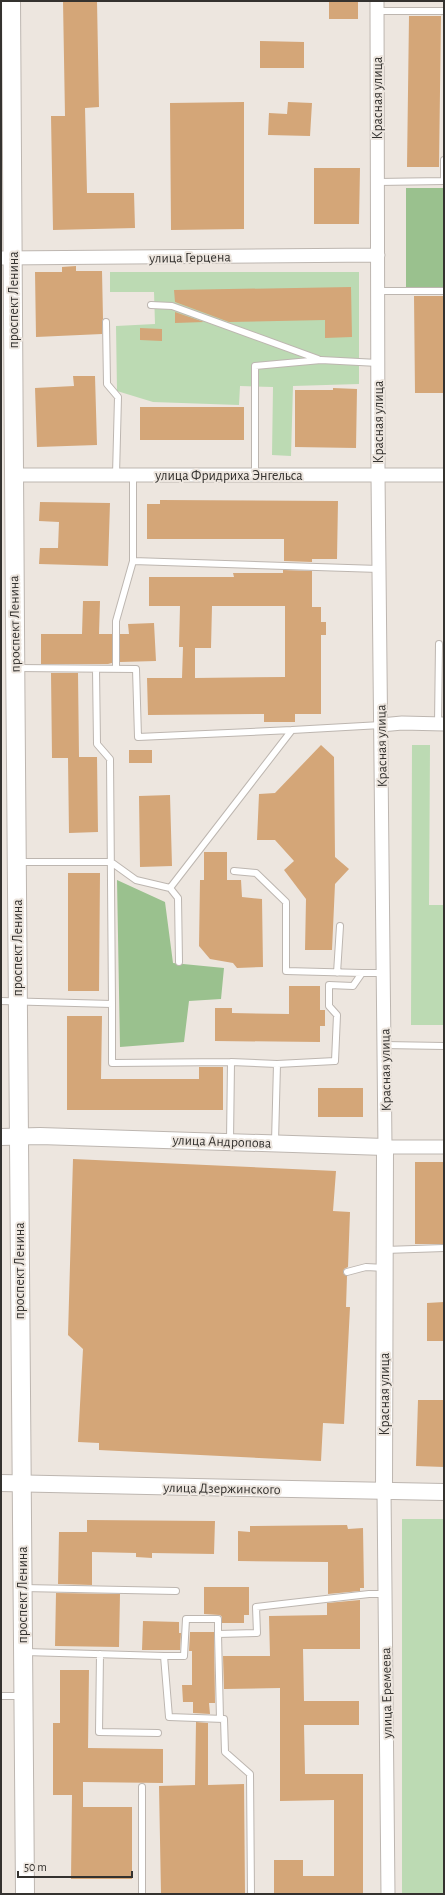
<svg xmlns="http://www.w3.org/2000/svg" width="445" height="1895" font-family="'Alegreya Sans',sans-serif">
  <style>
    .green { fill: #bcdab3 }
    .forest { fill: #9ac18e }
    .building { fill: #d4a678; fill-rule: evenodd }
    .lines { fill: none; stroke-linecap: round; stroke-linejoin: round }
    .service-casing { stroke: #bdb6b0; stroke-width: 8 }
    .minor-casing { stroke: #bdb6b0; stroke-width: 15 }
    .tertiary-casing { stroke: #bdb6b0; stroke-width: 18 }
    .secondary-casing { stroke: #bdb6b0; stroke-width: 20 }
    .service { stroke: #fff; stroke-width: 6 }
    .minor { stroke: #fff; stroke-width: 13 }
    .tertiary { stroke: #fff; stroke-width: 16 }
    .secondary { stroke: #fff; stroke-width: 18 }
    .labels { text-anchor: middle; stroke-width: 4; stroke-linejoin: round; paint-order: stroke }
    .street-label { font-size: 14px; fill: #34322f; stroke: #ede6df }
  </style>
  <rect width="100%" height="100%" fill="#ede6df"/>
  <path class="green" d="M110,272H359V384L293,386L291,456L272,455L273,387L240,386L239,405L153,402L117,391L116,326L155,324L154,292H110Z
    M412,745H430L429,905H444V1025H411Z
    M402,1519H444V1894H402Z"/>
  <path class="forest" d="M406,188H444V287H406Z
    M117,880L165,902L173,963L224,968L221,999L189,1001L184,1042L120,1047Z"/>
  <path class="building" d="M63,1H97L99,107L85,108L87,193H134L135,228L53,230L51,116H65Z
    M329,1H358V19H329Z
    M409,16H441L439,167H407Z
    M260,41L304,42V68H260Z
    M244,102V229L171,230L170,103Z
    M288,102L312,103L310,136L268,135L269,113L287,114Z
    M314,168H360L359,224H314Z
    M76,266V271H102L103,319L102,322V334L36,337L35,272H62V267Z
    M351,287L352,337L325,338V320L229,322L175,302L174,290Z
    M414,296H443L444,393H415Z
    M175,312L204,322L175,323Z
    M140,328L162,329V341L140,340Z
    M73,376H95L97,445L37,447L35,388L74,386Z
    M333,388L357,389L356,448L295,447V390H333Z
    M140,407H244V440H140Z
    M160,500L338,501L337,559H312V562L284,561V539H147V504H160Z
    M40,502L110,503L108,566L39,564L40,548H58L59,522L39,521Z
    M283,570L312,571V607H321V622H326V635H321V714H295V722H264V714L148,715L147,678H182L183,647H179L180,606H149V577H234L233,573H283ZM212,606H285V677L195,678V648H211Z
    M83,601H100L99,634H112V663L108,664H41V634H82Z
    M154,623L156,661L120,662V634H129L128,624Z
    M51,673H78L79,757H97L98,832L69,833L68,758H52Z
    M321,745L334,757L335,857L349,869L335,884L332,950H305L306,899L284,870L294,861L275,840H257L259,794L275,793Z
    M129,750H152V763H129Z
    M170,795L172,866L140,867L139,796Z
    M204,852H227V880H241L242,897L262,899L263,967L237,968L233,963L210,959L199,946L200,880H204Z
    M68,873H100L99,991H68Z
    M289,986H320V1010H325V1026H320V1042L215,1041V1008H232V1013L289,1014Z
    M67,1016H102L101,1079H199V1067H223V1110H67Z
    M318,1088H363V1117H318Z
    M73,1159L336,1171L333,1211L350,1212L348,1267L344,1269L343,1273L347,1276L346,1307H350L344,1424L323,1423L321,1461L99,1450V1443L78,1442L83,1349L68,1335Z
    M415,1162H444V1244H415Z
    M444,1302V1341H427V1303Z
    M418,1400H444V1467L416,1466Z
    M87,1520L215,1521L214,1554L152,1553V1558L136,1557V1553L92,1552V1585L58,1584L59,1532H87Z
    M347,1525L348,1529L363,1528L364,1588H360V1591L328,1594V1562L238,1561V1531L250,1532V1526Z
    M204,1587H249V1615H244V1623H222V1617L220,1615L204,1614Z
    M56,1593L120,1594L119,1647L55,1646Z
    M360,1600V1649H303L304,1701H359V1725H304L305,1774H363V1894H274V1860H303V1876H334V1800L280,1801V1688L224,1689L223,1656H270L269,1616L327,1615V1603Z
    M143,1621L179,1622V1633H181L180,1650H142Z
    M190,1632H214L215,1703H209L210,1714L193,1713V1702H183L182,1685H192V1651H189Z
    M60,1670H89L88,1748L163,1749V1783L83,1782V1807H132V1879H71L72,1795H53V1723H60Z
    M196,1722L208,1723V1785L244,1784L245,1894H161L159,1786L195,1785Z"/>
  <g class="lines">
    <g class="service-casing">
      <path id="service" d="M377,11H444
        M444,181V160
        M378,182L444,181
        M378,291H444
        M151,305L172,306L318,359
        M106,322L107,384L118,397L116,475
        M255,475V366L321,360L378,363
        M133,561L379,569
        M16,668L136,669L138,737L292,730
        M96,669L97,744L110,759L112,1004
        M116,669V621L133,561V475
        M438,724L439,644
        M18,862H111L136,880L170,888L178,898L179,962
        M234,871L256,873L286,902V971L362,973
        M170,888L292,730L381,725
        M337,973L340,926
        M1,1001L112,1004V1063L231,1062L230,1141
        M384,1045L444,1046
        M231,1062L277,1064L335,1061L337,1015L329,1006V985L353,986L362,973H384
        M275,1142L277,1064
        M385,1250L444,1248
        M347,1272L366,1267L385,1268
        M23,1588L176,1591
        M218,1634L220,1719
        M25,1652L164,1656L169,1717L224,1719L225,1752L250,1774L251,1894
        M100,1654L99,1732L158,1733
        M164,1656H184L186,1619H218V1634L257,1633L256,1607L369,1594H385
        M1,1696H21
        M142,1894V1787"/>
    </g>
    <g class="minor-casing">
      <path id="minor" d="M377,1L378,475L385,1147H444
        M1,258L378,255
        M13,475H444
        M381,725L402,723L444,724
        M384,1491L388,1894"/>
    </g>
    <g class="tertiary-casing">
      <path id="tertiary" d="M1,1137L40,1136L385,1147L384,1491
        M1,1483L444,1492"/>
    </g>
    <g class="secondary-casing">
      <path id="secondary" d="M11,1C16,632 17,1263 25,1894"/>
    </g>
    <use href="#service" class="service"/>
    <use href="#minor" class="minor"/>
    <use href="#tertiary" class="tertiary"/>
    <use href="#secondary" class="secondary"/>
  </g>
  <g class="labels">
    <g class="street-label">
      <text transform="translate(377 98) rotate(-90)" y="5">Красная улица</text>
      <text transform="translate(190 257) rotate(-1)" y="5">улица Герцена</text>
      <text transform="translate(13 300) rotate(-90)" y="5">проспект Ленина</text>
      <text transform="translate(378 422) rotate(-90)" y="5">Красная улица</text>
      <text x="229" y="480">улица Фридриха Энгельса</text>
      <text transform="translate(14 624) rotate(-91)" y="5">проспект Ленина</text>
      <text transform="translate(381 746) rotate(-91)" y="5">Красная улица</text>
      <text transform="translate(17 948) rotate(-90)" y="5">проспект Ленина</text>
      <text transform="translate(385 1070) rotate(-91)" y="5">Красная улица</text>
      <text transform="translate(222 1141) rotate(2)" y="5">улица Андропова</text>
      <text transform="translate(19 1271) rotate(-90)" y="5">проспект Ленина</text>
      <text transform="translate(384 1394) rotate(-90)" y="5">Красная улица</text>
      <text transform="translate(222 1488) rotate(1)" y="5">улица Дзержинского</text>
      <text transform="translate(22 1595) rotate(-90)" y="5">проспект Ленина</text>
      <text transform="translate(386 1693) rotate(-91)" y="5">улица Еремеева</text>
    </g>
  </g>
  <rect width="445" height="1895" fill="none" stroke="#34322f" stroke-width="4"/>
  <path d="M18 1871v6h114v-6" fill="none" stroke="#34322f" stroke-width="2"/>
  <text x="24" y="1871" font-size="12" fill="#34322f" stroke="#ede6df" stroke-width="3" paint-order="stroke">50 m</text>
</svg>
